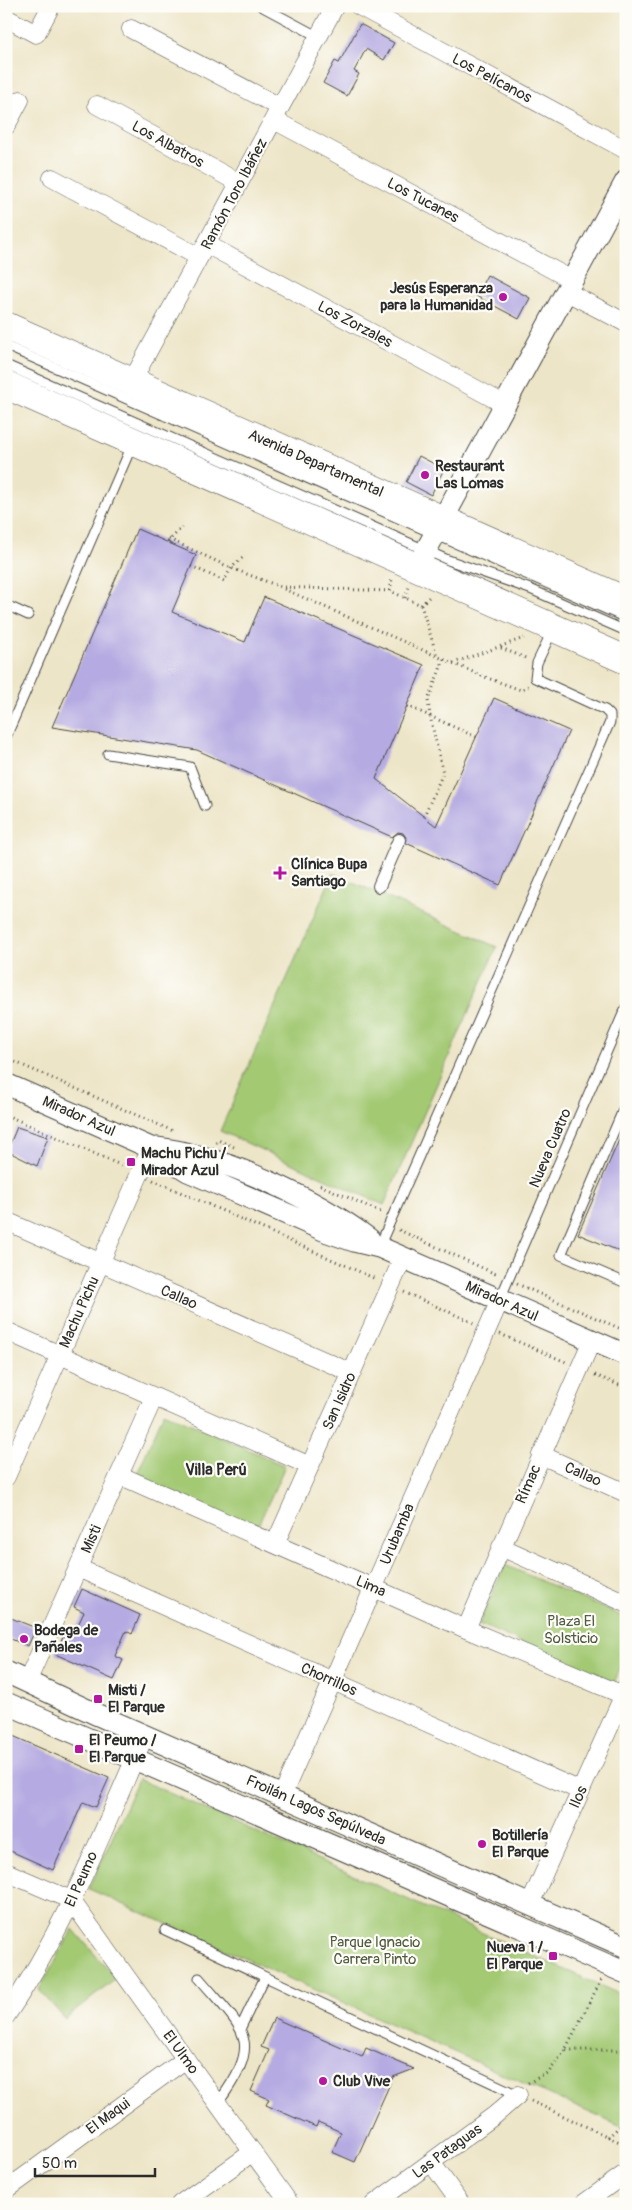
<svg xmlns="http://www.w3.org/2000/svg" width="632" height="2210" font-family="Pangolin,sans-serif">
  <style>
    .green { fill: #a3c973; stroke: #677a4f }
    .building { fill: #b5abe2 }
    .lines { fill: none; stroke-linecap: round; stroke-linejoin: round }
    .service-casing { stroke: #484742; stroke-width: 11 }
    .pedestrian-casing { stroke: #484742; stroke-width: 14 }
    .minor-casing { stroke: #484742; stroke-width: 19 }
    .tertiary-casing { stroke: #484742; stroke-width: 23 }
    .primary-casing { stroke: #484742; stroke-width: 29 }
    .path { stroke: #484742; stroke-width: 3; stroke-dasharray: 1 4; stroke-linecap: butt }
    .service { stroke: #fff; stroke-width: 9 }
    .pedestrian { stroke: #fff; stroke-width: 12 }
    .minor { stroke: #fff; stroke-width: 18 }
    .tertiary { stroke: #fff; stroke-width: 21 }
    .primary { stroke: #fff; stroke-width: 28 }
    .poi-dot { fill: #b5179e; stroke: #fdfcf7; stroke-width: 2 }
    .labels { text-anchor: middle; stroke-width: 4.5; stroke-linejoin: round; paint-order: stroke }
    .street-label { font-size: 15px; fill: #2b2b2b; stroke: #fdfcf7 }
    .poi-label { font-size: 15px; font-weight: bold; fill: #2b2b2b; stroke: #fdfcf7; text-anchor: start }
    .park-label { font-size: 15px; fill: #4f5a41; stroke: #fdfcf7 }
    .neighbourhood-label { font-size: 16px; font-weight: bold; fill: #2b2b2b; stroke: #fdfcf7 }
  </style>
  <rect width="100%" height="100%" fill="#fdfcf7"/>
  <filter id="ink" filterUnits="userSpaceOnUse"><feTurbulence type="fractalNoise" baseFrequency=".02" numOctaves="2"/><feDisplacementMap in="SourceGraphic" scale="10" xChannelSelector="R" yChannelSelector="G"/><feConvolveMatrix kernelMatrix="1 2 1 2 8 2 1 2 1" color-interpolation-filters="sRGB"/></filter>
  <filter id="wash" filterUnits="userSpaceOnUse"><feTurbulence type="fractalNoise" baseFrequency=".0096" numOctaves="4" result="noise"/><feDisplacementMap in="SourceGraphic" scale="20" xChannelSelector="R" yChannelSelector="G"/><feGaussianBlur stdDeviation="1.12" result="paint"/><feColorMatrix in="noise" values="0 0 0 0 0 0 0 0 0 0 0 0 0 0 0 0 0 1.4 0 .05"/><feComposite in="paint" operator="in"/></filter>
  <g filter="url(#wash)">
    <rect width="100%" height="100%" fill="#ede5c7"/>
    <path class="green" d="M333,873L497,947L384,1205L220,1131Z
      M164,1412L285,1466L256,1530L136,1476Z
      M505,1565L626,1618V1656L614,1683L479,1624Z
      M138,1779L626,1997V2129L89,1889Z
      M73,1929L116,1979L65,2019L39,1990Z"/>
    <g id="blocks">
      <path class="building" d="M360,24L394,43L384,60L366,49L354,71L359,74L347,96L323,83L335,61L339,63Z
        M487,275L530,298L519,319L476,296Z
        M419,456L444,469L431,495L406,482Z
        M137,529L196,555L172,612L245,642L264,597L424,665L376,779L436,826L494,698L569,731L500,885L406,843L407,839L403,833L398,832L392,837L197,750L52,727Z
        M626,1124V1254L578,1234Z
        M17,1127L48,1137L37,1166L7,1151Z
        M82,1589L140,1615L132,1634L126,1631L115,1656L123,1660L114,1680L55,1654L65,1633L73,1636L84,1612L74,1607Z
        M6,1616L36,1628L28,1646L6,1637Z
        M6,1733L109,1778L96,1807L83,1802L53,1870L6,1849Z
        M274,2018L362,2057L366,2048L414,2069L393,2077L355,2162L332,2152L341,2132L318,2122L316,2127L266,2105L269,2099L251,2091L269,2050L261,2047Z"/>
    </g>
  </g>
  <g filter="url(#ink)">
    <use href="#blocks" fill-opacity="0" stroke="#484742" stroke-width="1"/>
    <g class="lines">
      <g class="service-casing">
        <path id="service" d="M261,6L319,37
          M6,346L626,618
          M6,365L448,560L530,589L626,631
          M6,605L28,615
          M6,737L133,443
          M108,754L190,767L205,806
          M626,1103L561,1255L626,1283
          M379,1247L610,722V715L605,710L535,678L537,663L553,629
          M500,1299L626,1007
          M165,1930L518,2095
          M199,1978C244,2031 265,2039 218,2103
          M241,2027L265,1977"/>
      </g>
      <g class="pedestrian-casing">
        <path id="pedestrian" d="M379,886L399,840"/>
      </g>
      <g class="minor-casing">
        <path id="minor" d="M359,6L626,150
          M6,18L36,34L51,6
          M131,29L280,107
          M97,105L239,183
          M274,120L572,280
          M6,126L20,100
          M52,178L199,257
          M206,244L504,404
          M565,291L626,323
          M132,381L335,6
          M6,1221L352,1373
          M6,1331L310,1466
          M541,1455L626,1493
          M119,1475L466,1629L623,1695
          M6,1477L151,1148
          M275,1544L403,1258
          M501,1547L626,1603
          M78,1568L581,1791
          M466,1629L592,1340
          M27,1682L154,1397
          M282,1796L500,1300
          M6,1872L71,1900L290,2204
          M530,1904L626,1690
          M6,2016C65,1929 103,1831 145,1735
          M431,2162L461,2204
          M6,2190L186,2059
          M180,2204L253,2152
          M374,2204L495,2115L518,2095
          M583,2204L626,2173"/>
      </g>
      <g class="tertiary-casing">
        <path id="tertiary" d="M417,567L626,181
          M6,1084L151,1148L188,1171L328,1232L354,1241L379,1247L626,1355
          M157,1148C225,1156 314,1198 369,1239
          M6,1672L98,1715L626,1947
          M6,1703L626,1973"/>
      </g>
      <g class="primary-casing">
        <path id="primary" d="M6,326L626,601
          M6,385L626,660"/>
      </g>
      <path class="path" d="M169,539L231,568L281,587L390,591L421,605L437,656
        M168,542L182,527
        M191,566L224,581L231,568L243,557
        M284,589L482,676L521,690L528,686
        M390,591L392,579
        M405,598L409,587
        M421,605L431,595
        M501,648L528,659
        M444,659L428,700L430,716L476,737
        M453,663L524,638
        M407,706L430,716L443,773L424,816
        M6,1058L173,1131
        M6,1115L125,1167
        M216,1143L218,1140L234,1147
        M153,1180L376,1279
        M320,1185L383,1213
        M399,1230L498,1275
        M517,1284L626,1331
        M404,1292L474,1323
        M500,1334L566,1362
        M595,1375L626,1388
        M601,1980L565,2050H626
        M528,2083L549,2072L565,2050
        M531,2101L626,2145
        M608,2137L626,2121"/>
      <use href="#service" class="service"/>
      <use href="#pedestrian" class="pedestrian"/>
      <use href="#minor" class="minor"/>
      <use href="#tertiary" class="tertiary"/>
      <use href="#primary" class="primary"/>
    </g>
  </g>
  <g class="poi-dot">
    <circle cx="503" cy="297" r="5"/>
    <circle cx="425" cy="475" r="5"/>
    <path d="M277.5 865.5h5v5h5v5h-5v5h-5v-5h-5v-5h5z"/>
    <rect x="126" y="1157" width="10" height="10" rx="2.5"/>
    <circle cx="24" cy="1639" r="5"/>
    <rect x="93" y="1694" width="10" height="10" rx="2.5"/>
    <rect x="74" y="1744" width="10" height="10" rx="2.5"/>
    <circle cx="482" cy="1844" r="5"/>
    <rect x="548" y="1951" width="10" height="10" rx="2.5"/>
    <circle cx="323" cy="2081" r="5"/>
  </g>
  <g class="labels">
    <g class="street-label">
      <text transform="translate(492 78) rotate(28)" y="5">Los Pelícanos</text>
      <text transform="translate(168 144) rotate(29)" y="5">Los Albatros</text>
      <text transform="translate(234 194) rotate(-62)" y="5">Ramón Toro Ibáñez</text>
      <text transform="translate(423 200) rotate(28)" y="5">Los Tucanes</text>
      <text transform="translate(355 324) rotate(28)" y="5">Los Zorzales</text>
      <text transform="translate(316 463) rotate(24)" y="5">Avenida Departamental</text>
      <text transform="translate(79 1116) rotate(24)" y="5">Mirador Azul</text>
      <text transform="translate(550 1148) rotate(-67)" y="5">Nueva Cuatro</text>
      <text transform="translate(179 1297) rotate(24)" y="5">Callao</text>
      <text transform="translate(502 1301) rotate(24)" y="5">Mirador Azul</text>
      <text transform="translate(79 1312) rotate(-66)" y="5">Machu Pichu</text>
      <text transform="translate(339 1401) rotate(-66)" y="5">San Isidro</text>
      <text transform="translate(583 1474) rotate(24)" y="5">Callao</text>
      <text transform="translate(528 1484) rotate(-66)" y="5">Rímac</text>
      <text transform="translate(397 1534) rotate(-67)" y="5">Urubamba</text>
      <text transform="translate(91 1539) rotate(-66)" y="5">Misti</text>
      <text transform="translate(371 1586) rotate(24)" y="5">Lima</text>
      <text transform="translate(329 1679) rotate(24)" y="5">Chorrillos</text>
      <text transform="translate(578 1797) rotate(-66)" y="5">Ilos</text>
      <text transform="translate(316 1810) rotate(24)" y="5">Froilán Lagos Sepúlveda</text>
      <text transform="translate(81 1879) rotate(-66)" y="5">El Peumo</text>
      <text transform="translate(181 2052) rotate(54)" y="5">El Ulmo</text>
      <text transform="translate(108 2116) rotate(-36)" y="5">El Maqui</text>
      <text transform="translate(447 2151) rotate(-36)" y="5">Las Pataguas</text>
    </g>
    <g class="poi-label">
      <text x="493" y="293" text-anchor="end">Jesús Esperanza<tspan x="493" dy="17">para la Humanidad</tspan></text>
      <text x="435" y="471">Restaurant<tspan x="435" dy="17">Las Lomas</tspan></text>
      <text x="291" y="869">Clínica Bupa<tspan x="291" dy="17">Santiago</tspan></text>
      <text x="141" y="1158">Machu Pichu /<tspan x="141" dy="17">Mirador Azul</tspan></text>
      <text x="34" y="1635">Bodega de<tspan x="34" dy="17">Pañales</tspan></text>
      <text x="108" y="1695">Misti /<tspan x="108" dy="17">El Parque</tspan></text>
      <text x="89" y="1745">El Peumo /<tspan x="89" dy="17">El Parque</tspan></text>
      <text x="492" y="1840">Botillería<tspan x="492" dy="17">El Parque</tspan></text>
      <text x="543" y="1952" text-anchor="end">Nueva 1 /<tspan x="543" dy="17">El Parque</tspan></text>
      <text x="333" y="2086">Club Vive</text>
    </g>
    <g class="park-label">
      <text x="571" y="1626">Plaza El<tspan x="571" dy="17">Solsticio</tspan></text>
      <text x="375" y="1947">Parque Ignacio<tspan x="375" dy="17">Carrera Pinto</tspan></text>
    </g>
    <g class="neighbourhood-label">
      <text x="216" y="1475">Villa Perú</text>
    </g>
  </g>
  <rect width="632" height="2210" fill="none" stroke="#fdfcf7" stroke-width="25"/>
  <path d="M35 2168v8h120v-8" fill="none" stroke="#2b2b2b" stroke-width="2.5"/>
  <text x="42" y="2168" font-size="15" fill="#2b2b2b" stroke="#fdfcf7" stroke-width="4" paint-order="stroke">50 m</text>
</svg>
